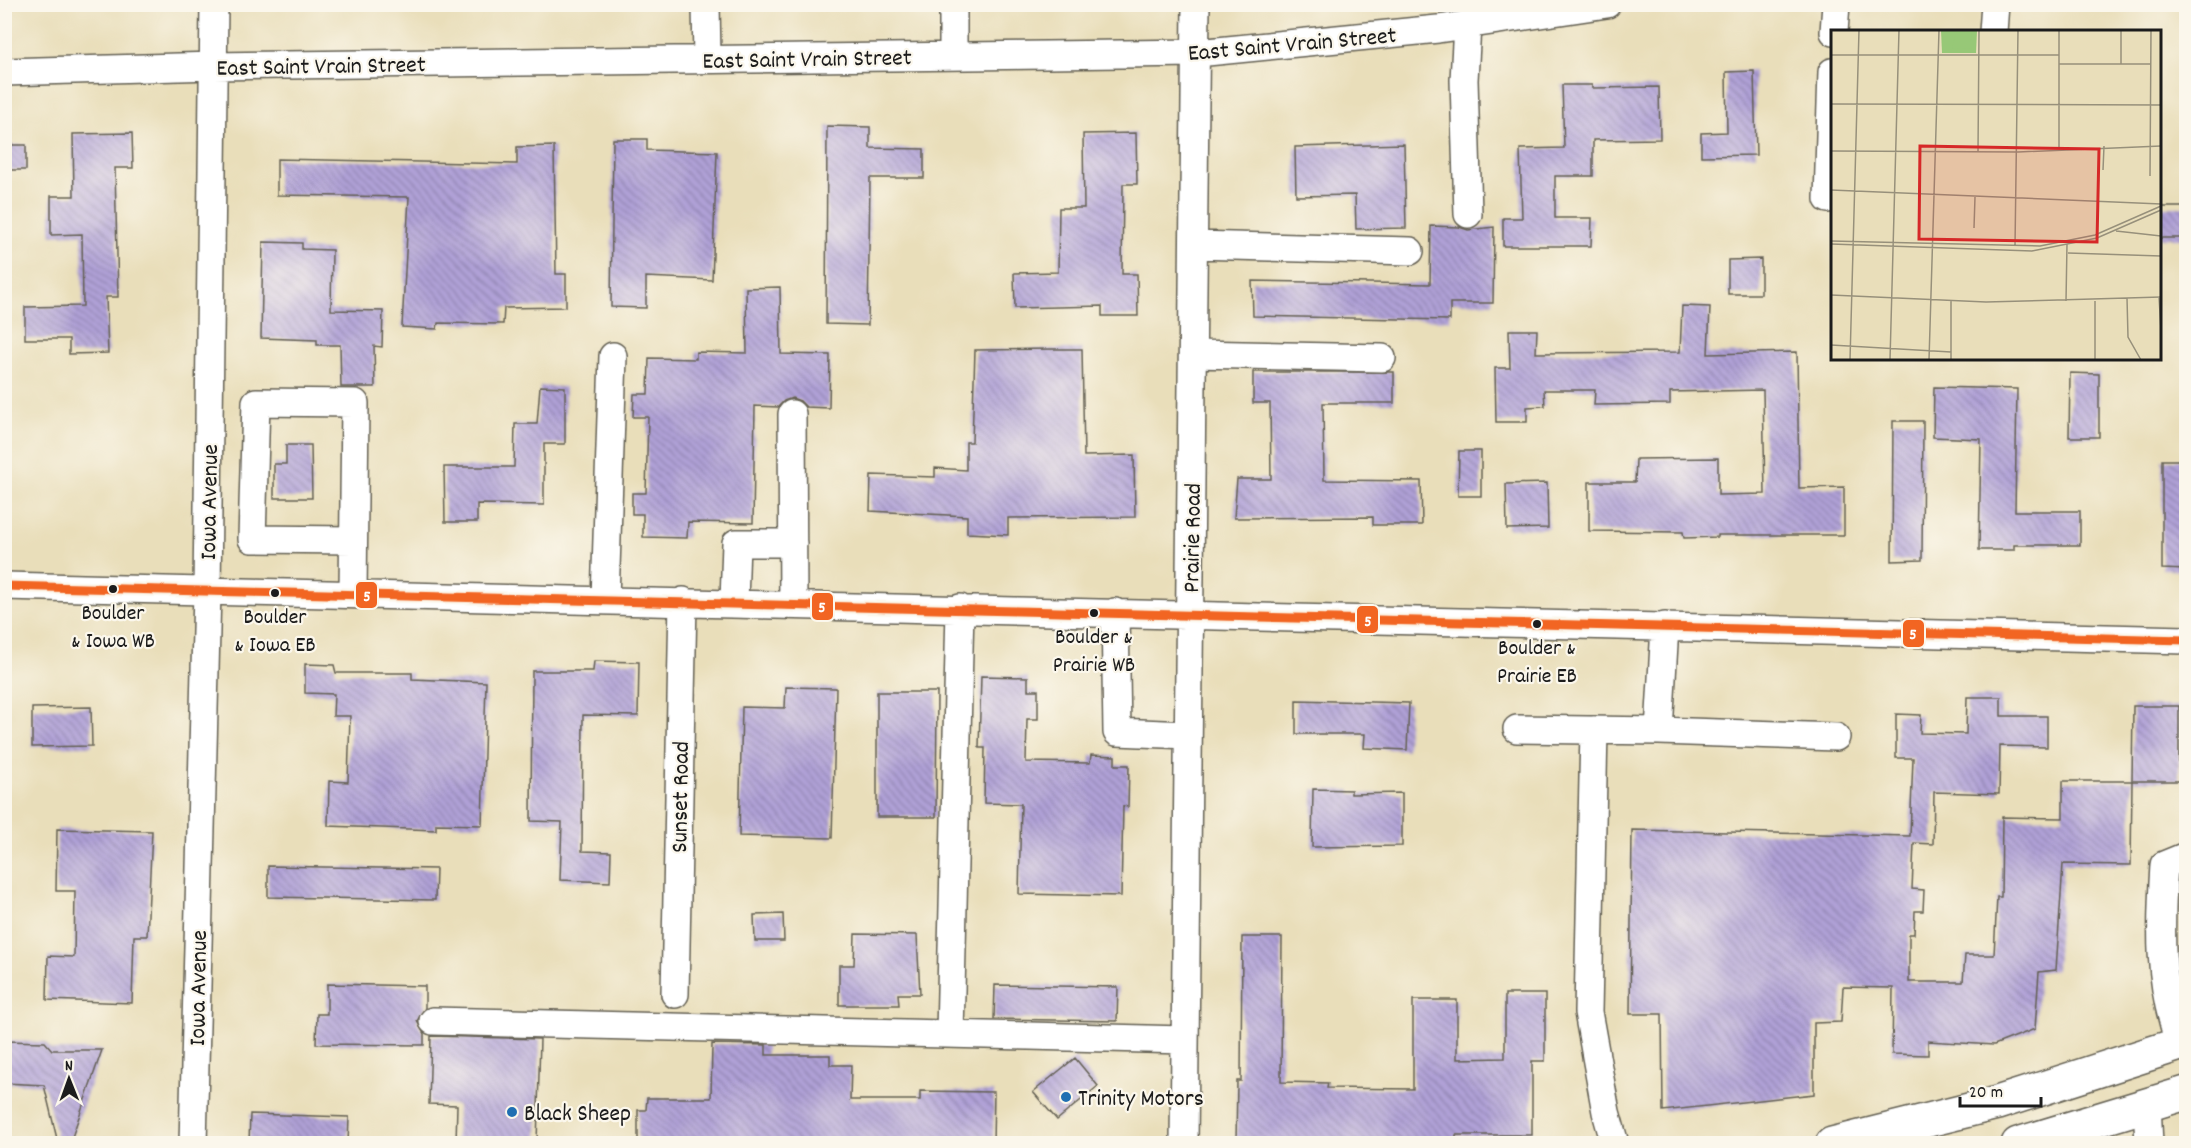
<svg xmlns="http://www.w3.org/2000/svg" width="2191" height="1148" font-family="Dekko,sans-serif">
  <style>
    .building { fill: url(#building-back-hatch) }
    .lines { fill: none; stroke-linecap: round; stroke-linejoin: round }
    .minor-casing { stroke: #646053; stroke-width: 30 }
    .major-casing { stroke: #646053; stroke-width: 36 }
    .minor { stroke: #fff; stroke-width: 27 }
    .major { stroke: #fff; stroke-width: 33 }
    .bus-1-casing { stroke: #fbf7ec; stroke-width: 14 }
    .bus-1 { stroke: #f26522; stroke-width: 9 }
    .bus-dot { fill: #1c1c1c; stroke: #fbf7ec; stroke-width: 2 }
    .poi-dot { fill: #1f6fb2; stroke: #fbf7ec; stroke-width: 2 }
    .labels { text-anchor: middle; stroke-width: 4.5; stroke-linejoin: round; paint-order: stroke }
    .bus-label { font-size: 22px; fill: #1c1c1c; stroke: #fbf7ec }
    .street-label { font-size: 24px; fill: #1c1c1c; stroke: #fbf7ec }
    .poi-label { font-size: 24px; fill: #1c1c1c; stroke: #fbf7ec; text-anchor: start }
    .inset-road { fill: none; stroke: #97907b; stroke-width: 1.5 }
    .view { fill: #d62828; fill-opacity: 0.15; stroke: #d62828; stroke-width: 3 }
    .inset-edge { fill: none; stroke: #1c1c1c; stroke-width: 3 }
    .line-badge { stroke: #fbf7ec; stroke-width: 2 }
    .badge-label { font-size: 16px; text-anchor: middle; font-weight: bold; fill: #fff }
  </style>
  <defs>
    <pattern id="building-back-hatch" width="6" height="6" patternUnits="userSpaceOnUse" patternTransform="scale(1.5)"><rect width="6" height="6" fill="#b0a1d7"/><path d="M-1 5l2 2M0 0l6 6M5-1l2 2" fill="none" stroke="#8e82ae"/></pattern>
  </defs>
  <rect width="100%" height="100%" fill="#fbf7ec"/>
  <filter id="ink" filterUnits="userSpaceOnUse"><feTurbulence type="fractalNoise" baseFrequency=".0167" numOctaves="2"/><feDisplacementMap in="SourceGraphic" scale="12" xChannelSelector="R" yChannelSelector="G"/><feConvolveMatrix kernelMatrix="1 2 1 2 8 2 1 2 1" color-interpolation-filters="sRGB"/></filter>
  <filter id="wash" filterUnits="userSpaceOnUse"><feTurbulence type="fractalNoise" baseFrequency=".008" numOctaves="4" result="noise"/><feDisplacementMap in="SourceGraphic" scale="24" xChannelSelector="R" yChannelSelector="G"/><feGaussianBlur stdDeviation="1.35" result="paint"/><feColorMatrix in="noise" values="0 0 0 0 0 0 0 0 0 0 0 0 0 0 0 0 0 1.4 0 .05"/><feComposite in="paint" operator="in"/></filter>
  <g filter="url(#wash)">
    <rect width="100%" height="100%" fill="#e9deba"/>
    <g id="blocks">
      <path class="building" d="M1754,71L1756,155L1701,156V133L1727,132L1726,72Z
        M1562,85H1592V88L1659,87L1660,139L1593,140V176H1555V218H1592L1591,246H1503V218H1522L1520,149L1564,148Z
        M827,126L870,127V148L924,149V178H870L868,325L826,324Z
        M132,133L133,168H115L118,297H106L108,353L69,354V339H25V307L83,306L82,234L51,235V196H74L73,134Z
        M1136,133L1137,184H1123L1122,274H1137L1138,316H1102V306L1015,308L1014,273L1058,272L1059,208H1084L1083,134Z
        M613,139H647V150L717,152L712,280L646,277V308L611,307Z
        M1404,144L1406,228L1356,229L1355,195L1296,196L1295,147Z
        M4,145H26V170H4Z
        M554,146L556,274H566V307L504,308L503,324L438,323L437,329L402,327L409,197L277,195V159L517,164V147Z
        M2160,207H2187V238H2160Z
        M1431,226L1459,227L1468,230L1494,227L1493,303H1450V320L1253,316L1252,281L1430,284Z
        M263,242L302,243V249L332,250L331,310L383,311L382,347L374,346L375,387H341L340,345H317V340L261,338Z
        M1761,259V294H1728V260Z
        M780,287L781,354L830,355L829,408L806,407L800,401L792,398L784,401L778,407L755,406L753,523L688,522L687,538L643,537V514H632V493H646L648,417H633L634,394H648L649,358L696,359V352L747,353L746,288Z
        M1682,306L1710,307L1708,354L1797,352L1799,488L1844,487V535H1718V537L1684,538L1683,532L1589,531V482H1635L1636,459L1718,458V495L1765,494L1763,390L1670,392V404L1594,405L1595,390H1544L1545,406L1527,407V422H1496L1495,368H1510L1509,330H1537L1536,353L1680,352Z
        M1056,349H1082L1084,456L1134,455L1135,517L1008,518V535L967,533V516L870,511L871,475L935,477V468L966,470V442H972L975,350Z
        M1253,372H1394V403H1323L1324,480L1421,481L1422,525H1373V517L1234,518L1237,479H1271L1270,403H1253Z
        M2070,373L2099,374V437H2069Z
        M540,386L565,387V444H544V505L477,504V522H445L444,467H514L515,424H537Z
        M1934,387L2017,389L2015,511H2080V545H2014V550H1979L1981,439L1933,437Z
        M1893,421H1923L1922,560L1892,561Z
        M286,445H311L312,498H274V464H286Z
        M1459,451H1481V496H1458Z
        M2162,460H2187V570L2162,569Z
        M1547,483L1548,528L1507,529L1506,484Z
        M594,661L639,662L638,716L583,715L582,851L611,852L610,882L560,880L562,822L531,821L532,671H593Z
        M305,664L334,665L336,673H412V679L486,682L482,825L436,824V830L328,826L329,781L348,782L350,716H333L334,694L305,693Z
        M981,676L1028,677V690H1038V719H1027L1026,762L1090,763L1091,755L1115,756V765H1129L1128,807L1123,806L1121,896L1019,894L1021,804L984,803L985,748H979Z
        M786,687L836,688L832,838L739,836L742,707L785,708Z
        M877,692H937L936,817H877Z
        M1967,697H2001V716H2047V747L2000,746L1999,794L1934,792L1933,844L1914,843L1912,889L1924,890L1923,911H1915L1914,934H1909V982H1963L1965,955H1994L1997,897H2001L2002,817L2063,818V781H2132L2131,865L2063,864L2056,970L2039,972L2035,1029L1994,1045L1928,1041V1055L1892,1054L1893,988L1843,987L1841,1022L1814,1023V1094L1663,1111L1662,1014H1630L1632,830L1910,836L1913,758H1896V714L1921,715L1920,733L1966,734Z
        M1296,700L1409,703L1407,750L1364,748L1365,734H1296Z
        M2133,706H2179V781H2132Z
        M91,707L92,746L32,747V708Z
        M1313,789L1351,790V794L1402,793V846L1312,847Z
        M57,829L152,831L147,936H134L132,1003L47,1000L48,956L74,957L75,891H56Z
        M268,866L436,869L435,900L268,897Z
        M783,914L784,941H755L754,915Z
        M855,934L917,935L920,994H898L899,1005H839V965H854Z
        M1242,937H1282L1281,1082L1328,1083L1327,1088L1413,1089V1000H1457V1059L1505,1058V994H1545V1061H1532V1135H1456V1143H1236L1237,1081H1241Z
        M327,984L425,986V1008L417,1021L424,1034V1045L316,1044L317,1014H327Z
        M995,985L1118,987L1117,1021L994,1019Z
        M431,1036L540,1039L537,1143H456L457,1105L429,1104Z
        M4,1041L45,1042L52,1050H102L70,1143H58L44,1085L4,1083Z
        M712,1044L766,1045V1055H830V1065H851L850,1100H920V1091L994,1092L993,1143H638V1110H646L647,1098H711Z
        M1075,1058L1098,1086L1057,1120L1033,1092Z
        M250,1114L349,1117L348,1143H249Z"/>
    </g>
  </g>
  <g filter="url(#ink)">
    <use href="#blocks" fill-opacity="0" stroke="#646053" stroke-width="1.5"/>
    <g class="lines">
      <g class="minor-casing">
        <path id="minor" d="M706,4L707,59
          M953,4V56
          M1467,25L1464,80L1468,214
          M1834,32L1836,4
          M1993,32L1995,4
          M4,72L214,66L1197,53L1438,29L1607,4
          M1828,199L1832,72
          M1195,245L1410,251
          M1194,354L1382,358
          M792,414L793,604
          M4,586L2186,640
          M353,594L355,403L256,402L252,539L353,540
          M605,599L613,356
          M734,602L736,543H793
          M1115,612L1117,732L1188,735
          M1517,729L1659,731L1665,626
          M1594,730L1588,1012L1606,1112L1615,1144
          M1659,731L1836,737
          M675,994L683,601
          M433,1021L1185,1040
          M950,1034L960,608
          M2180,1044C2158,983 2160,929 2164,865L2186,856
          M2147,1105L2149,1144
          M193,1144L207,591L214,4
          M1184,1144L1196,4"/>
      </g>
      <g class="major-casing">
        <path id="major" d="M1832,1144L1997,1103L2186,1042
          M2018,1144L2186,1093"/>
      </g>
      <use href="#minor" class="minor"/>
      <use href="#major" class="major"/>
      <g class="bus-1-casing">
        <path id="bus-1" d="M4,586L2186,640"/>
      </g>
      <use href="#bus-1" class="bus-1"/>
    </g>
  </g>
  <g class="bus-dot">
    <circle cx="113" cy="589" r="5"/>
    <circle cx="275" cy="593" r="5"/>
    <circle cx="1094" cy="613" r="5"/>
    <circle cx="1537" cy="624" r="5"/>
  </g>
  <g class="poi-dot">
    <circle cx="1066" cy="1097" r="6"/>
    <circle cx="512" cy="1112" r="6"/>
  </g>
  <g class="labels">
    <g class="bus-label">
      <text x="113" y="619">Boulder<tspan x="113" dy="28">&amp; Iowa WB</tspan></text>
      <text x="275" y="623">Boulder<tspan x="275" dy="28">&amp; Iowa EB</tspan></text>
      <text x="1094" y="643">Boulder &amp;<tspan x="1094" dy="28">Prairie WB</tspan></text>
      <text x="1537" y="654">Boulder &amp;<tspan x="1537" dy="28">Prairie EB</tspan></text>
    </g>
    <g class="street-label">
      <text transform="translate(1292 43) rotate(-5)" y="8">East Saint Vrain Street</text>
      <text transform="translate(807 58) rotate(-1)" y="8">East Saint Vrain Street</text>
      <text transform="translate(321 65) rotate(-1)" y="8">East Saint Vrain Street</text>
      <text transform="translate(208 502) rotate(-89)" y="8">Iowa Avenue</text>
      <text transform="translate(1191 538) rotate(-89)" y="8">Prairie Road</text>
      <text transform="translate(679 797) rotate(-89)" y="8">Sunset Road</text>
      <text transform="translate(197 988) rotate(-89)" y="8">Iowa Avenue</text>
    </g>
    <g class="poi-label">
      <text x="1078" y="1105">Trinity Motors</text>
      <text x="524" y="1120">Black Sheep</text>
    </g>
  </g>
  <g transform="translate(1831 30)">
    <rect width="330" height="330" fill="#e9deba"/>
    <path d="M110,0H146L145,23H111Z" fill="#97c877"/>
    <path d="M141,0L139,19L121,18L125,3Z" fill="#97c877"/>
    <path class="inset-road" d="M0,25H228M228,34H319M290,34V0M0,74L330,75M228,117V0M0,121L187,122L330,116M147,122L148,0M272,140L273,116M319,146L320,0M0,160L330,174M143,198L144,167M285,201L330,206M0,211L209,216L264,205L330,176M0,214L201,221L266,208L330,180M184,216L187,0M237,223L330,226M0,265L155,272L330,267M328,267L330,300M296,268L297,307L310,330M235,271L236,214M264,271V330M0,315L120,322M19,330L28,0M59,330L68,0M98,330L108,0M120,330V270"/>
    <path class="view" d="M89,116L268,119L266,212L88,209Z"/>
    <rect width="330" height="330" class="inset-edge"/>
  </g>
  <g class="line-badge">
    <rect x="355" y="581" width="23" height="28" rx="6" fill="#f26522"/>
    <rect x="811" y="592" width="23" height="29" rx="6" fill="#f26522"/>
    <rect x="1356" y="605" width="23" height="29" rx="6" fill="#f26522"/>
    <rect x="1902" y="619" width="23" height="29" rx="6" fill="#f26522"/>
  </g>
  <g class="badge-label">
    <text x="367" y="601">5</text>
    <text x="822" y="612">5</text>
    <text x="1368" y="626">5</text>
    <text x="1913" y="639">5</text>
  </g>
  <rect width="2191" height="1148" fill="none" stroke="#fbf7ec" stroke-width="24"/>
  <g transform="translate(69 1079) rotate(359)" stroke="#fbf7ec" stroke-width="4.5" paint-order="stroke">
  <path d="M0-4.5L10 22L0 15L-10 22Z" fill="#1c1c1c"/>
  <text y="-9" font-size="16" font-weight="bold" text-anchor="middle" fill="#1c1c1c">N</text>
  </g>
  <path d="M1960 1097v9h81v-9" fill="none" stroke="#1c1c1c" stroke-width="3"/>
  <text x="1969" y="1097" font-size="18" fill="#1c1c1c" stroke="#fbf7ec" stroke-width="4.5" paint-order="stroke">20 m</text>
</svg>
